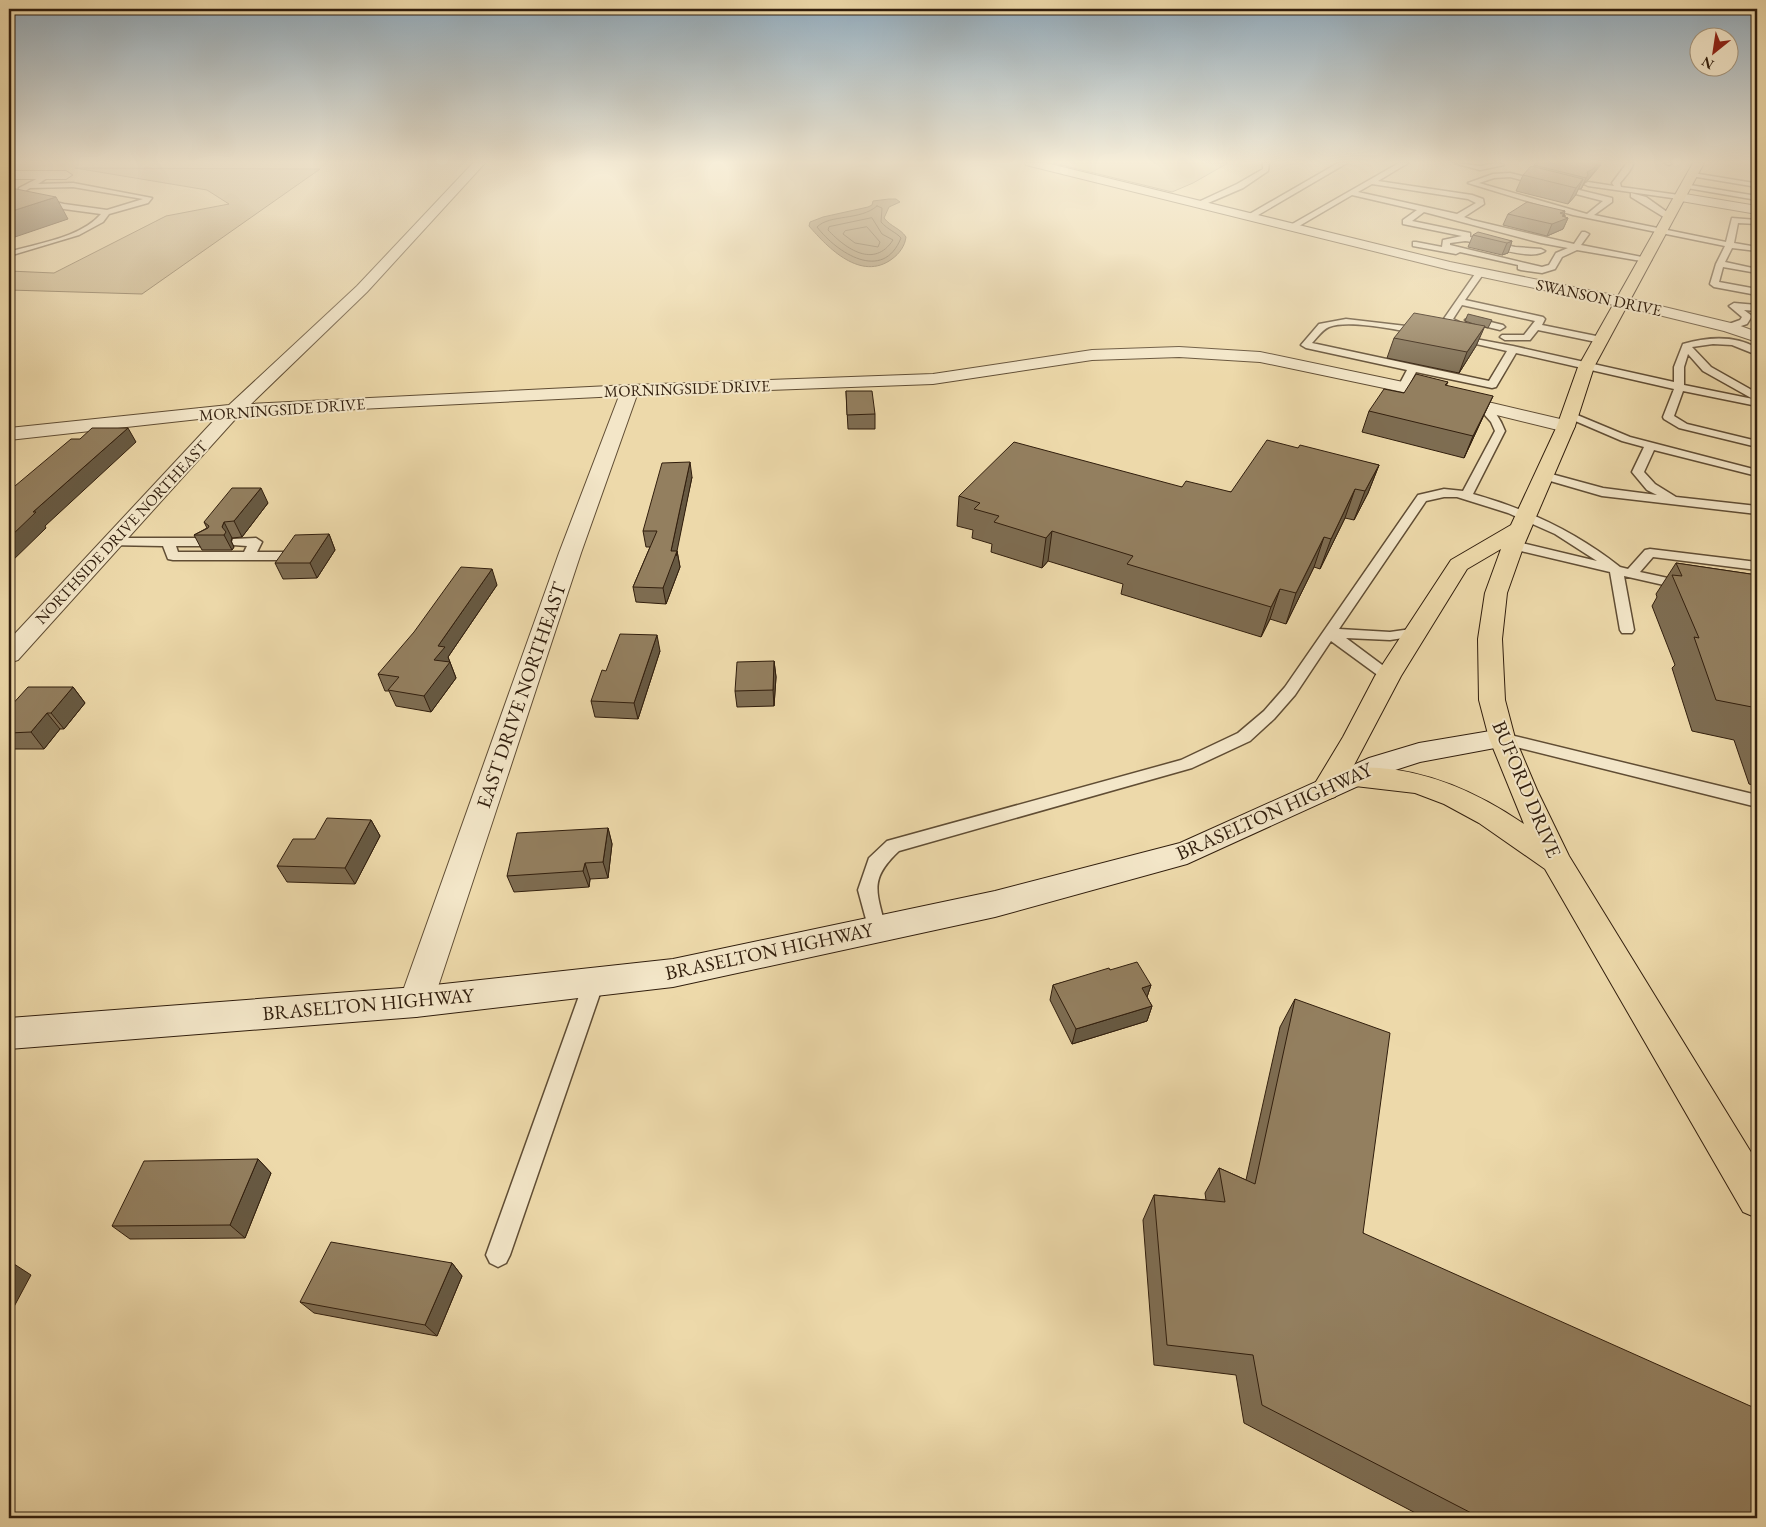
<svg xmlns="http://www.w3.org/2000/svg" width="1766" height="1527" font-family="'EB Garamond',serif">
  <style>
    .green { fill: #cdb98f; stroke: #7f6c4e }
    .water { fill: #ad9975; stroke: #7b684b }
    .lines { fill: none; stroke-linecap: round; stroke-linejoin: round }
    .shore { stroke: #6f5c41; stroke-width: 1 }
    .service-casing { stroke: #604d34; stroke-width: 3 }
    .minor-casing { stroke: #604d34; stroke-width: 2 }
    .tertiary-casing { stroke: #604d34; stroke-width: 2 }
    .secondary-casing { stroke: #311e0d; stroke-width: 2 }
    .trunk-casing { stroke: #311e0d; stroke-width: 2 }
    .service { fill: #f3e6c8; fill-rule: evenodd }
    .minor { fill: #f3e6c8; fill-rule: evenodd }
    .tertiary { fill: #f3e6c8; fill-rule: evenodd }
    .secondary { fill: #f3e6c8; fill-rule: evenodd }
    .trunk { fill: #edd9aa; fill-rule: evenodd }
    .wall { fill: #7e6d52; stroke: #311e0d }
    .shaded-wall { fill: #675942; stroke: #311e0d }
    .building { fill: #937f5f; stroke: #311e0d }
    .labels { text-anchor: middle; stroke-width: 4; stroke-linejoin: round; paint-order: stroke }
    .far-street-label { font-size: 16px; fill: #311e0d; stroke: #f3e6c8 }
    .street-label { font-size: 20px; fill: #311e0d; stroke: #f3e6c8 }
  </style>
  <rect width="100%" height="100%" fill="#edd9aa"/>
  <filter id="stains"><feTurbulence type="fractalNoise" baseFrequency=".004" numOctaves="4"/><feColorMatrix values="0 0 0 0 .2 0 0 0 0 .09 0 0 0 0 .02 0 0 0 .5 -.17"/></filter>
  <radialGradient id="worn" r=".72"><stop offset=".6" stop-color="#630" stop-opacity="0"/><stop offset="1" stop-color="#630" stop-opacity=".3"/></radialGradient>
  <path class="green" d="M1053,163H1228L1193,183L1172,192Z
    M75,168L320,169L142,294L9,290V271L54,273L166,216L229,204L207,190Z"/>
  <path class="water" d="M889,199H896L900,202L889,207L884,218C891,227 900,228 906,237C905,246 899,254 892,259C861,282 828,248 809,226L810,222L823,217L868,207L872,205L873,201Z"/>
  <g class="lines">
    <path class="shore" d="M877,206L882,208L881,222C888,230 896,232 901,238C883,283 837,253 817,227C830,214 860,221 877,206Z
      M872,218L882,234L893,240C874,269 846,249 828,230L829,227Z
      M867,227L880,242L878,247L855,243L843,234L845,231Z"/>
    <g class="service-casing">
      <path id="service" d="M1263,163H1269L1268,171L1243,188L1201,206L1194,204L1237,184L1263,169Z
        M1338,163H1347L1253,218L1246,216Z
        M1399,163H1408L1378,181L1472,195L1483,199L1484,204L1464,217L1472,220L1574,244L1582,232H1585L1589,234L1581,245L1647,258L1651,260L1647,262L1577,250L1562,257L1555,269L1542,273L1521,270L1518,269V265L1460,252L1456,254L1413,246V242H1416L1442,247L1443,240L1462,236L1403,224V220L1417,210L1352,195L1294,229L1287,227ZM1372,184L1468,199L1476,203L1457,214L1358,192ZM1424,212L1541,243L1568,248L1556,253L1549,265L1542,267L1450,245V243L1465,241C1484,243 1530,262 1545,251L1541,249L1515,247L1470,237V233L1412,221Z
        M1454,163L1480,166L1498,163L1504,165L1480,170Z
        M1627,163H1634L1629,172L1620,183L1621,187L1679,195L1683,197L1679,199L1588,186L1584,184L1588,182L1614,186L1612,183Z
        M1665,163H1672L1669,165Z
        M48,173L50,174V176L38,184L73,183L152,198L148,203L109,214L103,222L79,235L9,256V252C38,243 80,238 101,214L64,209L18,198L19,188ZM73,187L143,199L107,210L64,204L25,195V191L30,188Z
        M1510,173L1612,198V202L1594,215L1726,242L1732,218L1757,220V224L1738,223L1734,243L1757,247V251L1732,248L1725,262L1757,269V273L1723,267L1719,282L1757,289V295L1714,287L1710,284L1716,264L1725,246L1573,215L1468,183L1493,174ZM1510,177L1603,201L1587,214L1479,183L1494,178Z
        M1693,173L1754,183L1757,181V187L1691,176V174Z
        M1684,184L1757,196V200L1687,188L1683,186Z
        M1631,193L1646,197L1674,217L1667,219L1631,197Z
        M1480,270L1484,273L1465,300L1543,317L1545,319L1542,325L1601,337L1606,340L1601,343L1538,330L1530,340H1505L1500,337L1502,335H1524L1535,321L1462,305L1453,319L1472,328L1467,331L1450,326L1443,320L1477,271Z
        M1734,303L1757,305V311L1744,310L1752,316L1747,324L1729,330L1726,329V325L1740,320L1742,317L1729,306Z
        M1470,317L1503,325L1505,327L1500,330L1467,322L1465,320Z
        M1346,319L1423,328L1428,331L1423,334C1400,331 1350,319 1329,327C1322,330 1317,338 1312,343L1489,381L1507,351L1454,339V335L1513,346L1674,382V367L1683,344C1707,337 1735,335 1757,348V355L1732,345L1713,344L1692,347L1711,367L1757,393V406L1683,391L1674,416L1687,424L1757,441V447L1679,428L1664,419L1663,417L1674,389L1516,353L1496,387L1492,388L1416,372L1407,389L1403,390L1398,387L1407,370L1306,348L1301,345L1319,324ZM1688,354L1703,371L1753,399L1684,385V367Z
        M1481,402C1492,405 1501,420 1505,431L1473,494C1527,509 1576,532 1620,567L1628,569L1645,550L1650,549L1757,562V570L1653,557L1640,572L1691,583L1693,586L1686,590L1624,576L1634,630L1632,633H1622L1620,630L1610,572L1508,548L1507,545L1513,541L1597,561L1555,534L1508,513L1457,497H1444L1426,501L1339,629L1390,632L1418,628L1423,629L1425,632L1423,635L1390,640L1346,638L1393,673L1395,676L1393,679H1383L1331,641L1295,695L1274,719L1250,741L1192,768L899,851C868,880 877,892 886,929L884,934L877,937L870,934L858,890L869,858L887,841L1181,760L1238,733L1264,711L1285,687L1418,495L1444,489L1463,491L1495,431L1491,422L1476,405Z
        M1570,412L1630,437L1757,470V476L1654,450L1644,472L1655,484L1676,497L1757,506V514L1602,496L1540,478L1538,476L1540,474L1544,472L1603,488L1657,495L1647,490L1632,472L1644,447L1622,441L1566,417L1565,415L1566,413Z
        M112,538H209L215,542L209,546H176L178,552H244L247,546L233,545L232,542L233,539L256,538L262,542L257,552H286L292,556L286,560H173L168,559L163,546L107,545L106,542L107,539Z
        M1502,733L1757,795V807L1496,742L1494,738L1496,734Z
        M594,974L601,976L604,982L510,1255L506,1263L498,1267L490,1263L486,1255L584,982L587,976Z"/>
    </g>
    <g class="minor-casing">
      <path id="minor" d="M473,163H485L367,292L251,404L630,385L933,374L1092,350L1179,347L1260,352L1403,382L1573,422L1575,426L1573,430L1566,432L1403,392L1260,362L1179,357L1092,360L933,384L637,395L581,553L433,1002L428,1012L416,1017L404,1012L399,1002L559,553L619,396L239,415L18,660L9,663V640L217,417L9,440V428L229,405L357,286Z
        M9,171H66L72,175L66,179H9Z
        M1679,193L1757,206V214L1675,200L1673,197Z
        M1623,297L1735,324L1757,332V342L1724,331L1618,305L1615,302L1618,299Z"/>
    </g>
    <g class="tertiary-casing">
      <path id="tertiary" d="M1025,163H1046L1450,262L1623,297L1628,299L1631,302L1628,305L1623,307L1450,270L1026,165Z"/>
    </g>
    <g class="secondary-casing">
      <path id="secondary" d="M1502,729L1511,731L1515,738L1511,745L1420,762L1389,772L1187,864L995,917L673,987L416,1017L9,1049V1018L416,987L673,959L995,891L1180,843L1369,758L1419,743Z"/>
    </g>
    <g class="trunk-casing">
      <path id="trunk" d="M1693,163H1704L1594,367L1575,426L1524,545L1507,593L1502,639L1505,700L1515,738L1537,790L1569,856L1757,1162V1218L1743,1212L1545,869L1479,823L1444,804L1415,793L1355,786L1344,781L1335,797L1325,800L1315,797L1311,790L1343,737L1375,676L1451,560L1511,525L1557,426L1578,367ZM1501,549L1485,593L1478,639L1479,700L1489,738L1524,824C1480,794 1433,772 1379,768C1371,768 1361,766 1353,767L1401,676L1467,569Z"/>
    </g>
    <use href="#service" class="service"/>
    <use href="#minor" class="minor"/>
    <use href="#tertiary" class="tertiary"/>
    <use href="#secondary" class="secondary"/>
    <use href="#trunk" class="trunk"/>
  </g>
  <path class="wall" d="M1534,165H1601L1588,180L1585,182L1581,189L1579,188L1575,196L1568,204L1516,191L1523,175L1534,167Z
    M1565,211L1563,214L1565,215V217L1568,218L1563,229L1547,236L1503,225L1508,214Z
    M1473,235L1512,241L1508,253L1502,255L1468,247Z
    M1468,314L1492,320L1488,328L1484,327L1476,346L1459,373L1387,358L1394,338L1477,325L1465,321Z
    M1448,382L1446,386L1483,417L1464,458L1362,432L1369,411L1404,393Z
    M846,391L875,414V429H848Z
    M1298,448L1379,465L1368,493L1354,520L1345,518L1320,569L1314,567L1286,624L1270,619L1261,637L1121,594L1123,584L1048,561L1042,568L991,552L992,544L972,538L973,530L957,526L959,496L1182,487L1231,492Z
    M692,477L676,551H677L680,567L666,604L636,602L633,587L650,547H646L643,531Z
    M268,503L242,537L232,538L231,541L234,547L232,550H202L194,535L207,528L204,522Z
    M329,534L335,550L317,578L283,579L275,563Z
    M1676,563L1757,575V786L1749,784L1734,740L1692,731L1672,668L1675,665L1652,606L1657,597L1656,594Z
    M497,585L448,657L456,678L431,712L396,706L389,691H385L378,674Z
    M660,651L638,719L595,717L591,701Z
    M774,661L776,677L774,706L737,707L735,691Z
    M73,687L85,703L64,729H60L44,749H9V708Z
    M371,820L380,836L355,884L287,882L277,866L315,839Z
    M608,828L612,844L608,878L590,879L589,887L514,892L507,876Z
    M1110,970L1151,985L1147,997L1152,1006L1147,1021L1072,1044L1050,1000L1053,985Z
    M1295,999L1363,1233L1757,1518H1425L1244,1423L1236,1375L1154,1365L1143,1220L1154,1195L1206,1200L1205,1193L1219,1168L1246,1180L1280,1027Z
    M258,1159L271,1173L245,1238L130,1239L112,1226Z
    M452,1263L462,1276L437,1336L314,1313L300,1302Z"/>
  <path class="shaded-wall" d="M1598,163H1601L1588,180L1585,182L1581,189L1586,178L1587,172Z
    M1583,179L1575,196L1568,204L1576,188Z
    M56,197L68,219L9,239V212Z
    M1565,211L1563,216L1565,215L1564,219L1568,218L1563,229L1547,236L1552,224L1560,213Z
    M1512,241L1508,253L1502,255L1507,243Z
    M1485,326L1476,346L1459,373L1467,352Z
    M1493,396L1483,417L1464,458L1473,436Z
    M128,428L136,442L45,526L46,528L9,564V538L33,512Z
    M690,462L692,477L676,556L677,551L680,567L666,604L663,588Z
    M1379,465L1368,493L1354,520L1365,491Z
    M261,488L268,503L242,537L234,521Z
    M1355,489L1345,518L1320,569L1331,539Z
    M224,522L232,538L231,541L234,547L232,550L224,535L222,527Z
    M1052,531L1048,561L1042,568L1046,538Z
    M329,534L335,550L317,578L310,563Z
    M1324,537L1314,567L1286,624L1296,593Z
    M492,569L497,585L448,657L456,678L431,712L424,696L438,646Z
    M1280,589L1270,619L1261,637L1271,607Z
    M657,635L660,651L638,719L634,703Z
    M774,661L776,677L774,706L773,690Z
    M73,687L85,703L64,729L51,713Z
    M47,713L60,729L44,749L31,732Z
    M371,820L380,836L355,884L345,868Z
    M608,828L612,844L608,878L603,862Z
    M585,863L590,879L589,887L583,871Z
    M1151,985L1146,1000L1142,988Z
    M1152,1006L1147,1021L1072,1044L1076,1029Z
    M258,1159L271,1173L245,1238L230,1225Z
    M11,1262L31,1275L9,1316V1266Z
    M452,1263L462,1276L437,1336L425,1325Z"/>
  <path class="building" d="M1536,163H1598L1593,169L1587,172L1588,175L1586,178L1534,165Z
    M1531,166L1583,179L1576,188L1523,175Z
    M9,188H11L56,197L9,212Z
    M1527,202L1565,211L1560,213L1565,215L1562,216L1568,218L1552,224L1508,214Z
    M1478,232L1512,241L1507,243L1473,235Z
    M1414,313L1485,326L1467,352L1394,338Z
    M1416,374L1448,382L1445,385L1493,396L1473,436L1369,411L1384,389L1404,393Z
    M846,391H872L875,414L847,415Z
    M92,428H128L33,512H36L9,538V495L12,491H9L71,439H80Z
    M1267,440L1298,448L1300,445L1379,465L1365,491L1355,489L1331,539L1324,537L1296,593L1280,589L1271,607L1127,564L1133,556L1052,531L1046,538L994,522L999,516L974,509L980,503L959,496L1014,442L1182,487L1186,481L1231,492Z
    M690,462L671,551H677L663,588L633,587L657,531H643L662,463Z
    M232,488H261L234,521L224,522L222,527L226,532L224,535H194L208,528L209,526L204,522Z
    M329,534L310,563H275L295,535Z
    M1676,563L1757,575V708L1716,700L1694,637L1699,638L1672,575L1682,576Z
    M461,567L492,569L438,646L445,647L434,660L450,662L424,696L388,690L399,677L378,674L414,632Z
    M620,634L657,635L634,703L591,701L602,670L606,671Z
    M774,661L773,690L735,691L737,662Z
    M28,687H73L51,713H47L31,732L9,733V708Z
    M327,818L371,820L345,868L277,866L293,839H315Z
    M608,828L603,862L585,863L583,871L507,876L517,833Z
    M1137,962L1151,985L1142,988L1152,1006L1076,1029L1053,985L1109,968L1110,970Z
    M1295,999L1390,1033L1363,1233L1757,1409V1518H1481L1262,1405L1253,1355L1167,1345L1154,1195L1225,1202L1219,1168L1255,1184Z
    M258,1159L230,1225L112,1226L144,1161Z
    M331,1242L452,1263L425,1325L300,1302Z"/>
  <linearGradient id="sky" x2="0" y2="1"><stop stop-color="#90a9ba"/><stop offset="0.43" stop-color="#f7eed9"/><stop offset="1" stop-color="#f7eed9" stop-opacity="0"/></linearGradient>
  <rect width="1766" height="377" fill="url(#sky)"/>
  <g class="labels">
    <g class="far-street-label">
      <text transform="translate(1599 297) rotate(12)" y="6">SWANSON DRIVE</text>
      <text transform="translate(687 388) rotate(-2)" y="6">MORNINGSIDE DRIVE</text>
      <text transform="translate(282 409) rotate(-4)" y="6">MORNINGSIDE DRIVE</text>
      <text transform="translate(121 532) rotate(-47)" y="6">NORTHSIDE DRIVE NORTHEAST</text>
    </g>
    <g class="street-label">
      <text transform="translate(521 695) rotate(-71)" y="7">EAST DRIVE NORTHEAST</text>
      <text transform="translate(1527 789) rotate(67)" y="7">BUFORD DRIVE</text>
      <text transform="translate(1274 811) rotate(-24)" y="7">BRASELTON HIGHWAY</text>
      <text transform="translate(769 951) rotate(-12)" y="7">BRASELTON HIGHWAY</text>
      <text transform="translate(368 1004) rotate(-5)" y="7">BRASELTON HIGHWAY</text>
    </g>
  </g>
  <rect width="1766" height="1527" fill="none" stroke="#edd9aa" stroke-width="30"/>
  <rect x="10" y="10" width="1746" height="1507" fill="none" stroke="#311e0d" stroke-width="2.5"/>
  <rect x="15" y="15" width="1736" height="1497" fill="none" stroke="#311e0d"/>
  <g transform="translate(1714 52) rotate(210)"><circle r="24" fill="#f3e6c8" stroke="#a5967d"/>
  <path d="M0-4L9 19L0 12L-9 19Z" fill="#8f2418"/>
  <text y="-8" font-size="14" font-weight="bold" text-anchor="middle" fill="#311e0d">N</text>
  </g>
  <rect width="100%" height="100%" filter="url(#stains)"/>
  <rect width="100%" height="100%" fill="url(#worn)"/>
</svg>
